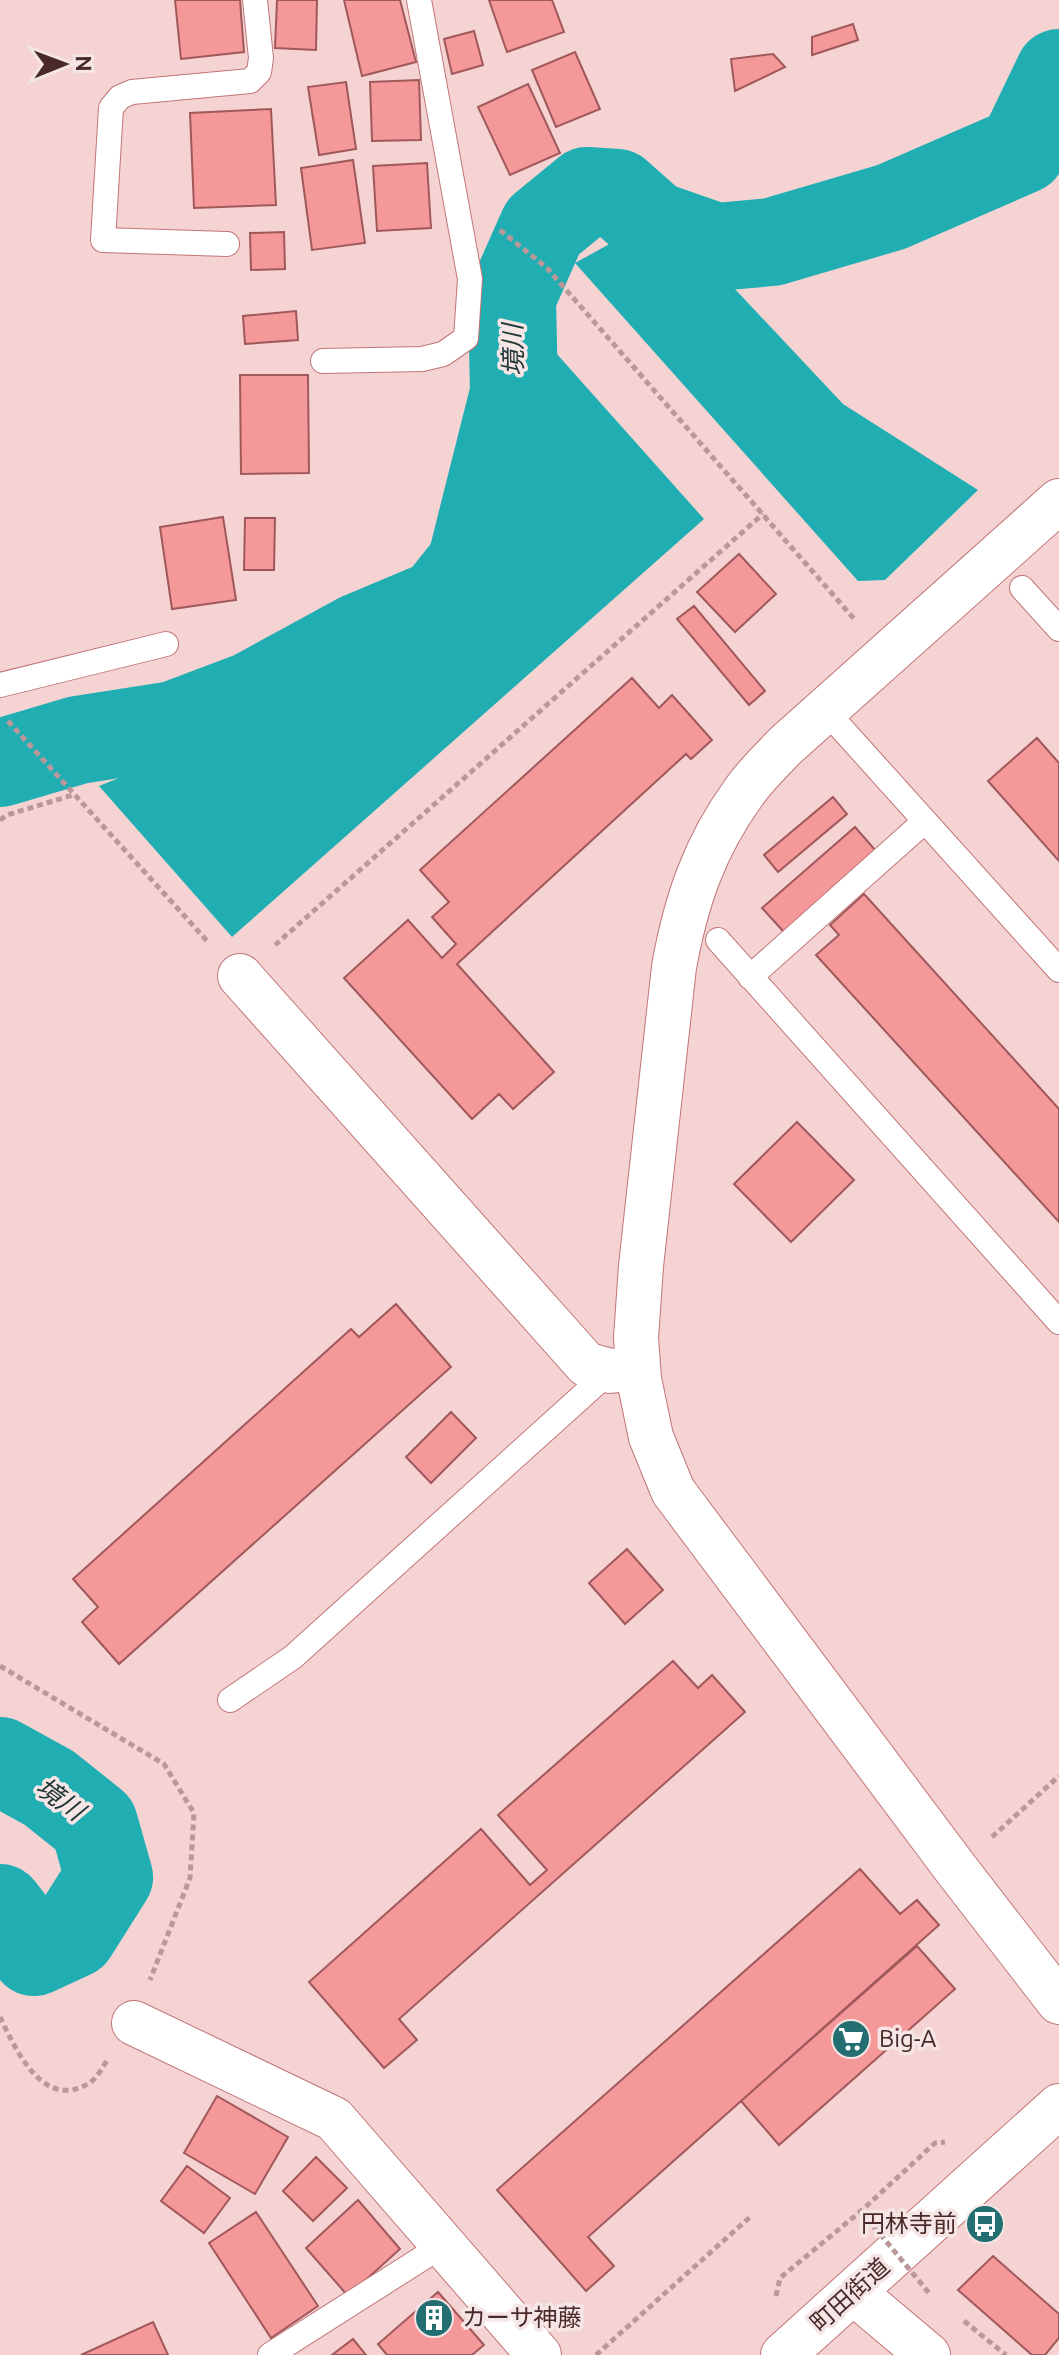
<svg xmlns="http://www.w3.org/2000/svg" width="1059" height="2355" font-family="Ubuntu,'Noto Sans JP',sans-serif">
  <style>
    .water { fill: #21aeb3 }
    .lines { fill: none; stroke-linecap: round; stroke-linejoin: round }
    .river { stroke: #21aeb3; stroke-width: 88 }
    .building { fill: #f4989a; stroke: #a0585a; stroke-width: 2 }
    .lane-casing { stroke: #c17577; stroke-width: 26 }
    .street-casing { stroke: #c17577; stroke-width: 46 }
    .secondary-casing { stroke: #c17577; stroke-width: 46 }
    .primary-casing { stroke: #c17577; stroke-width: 46 }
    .path { stroke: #ba9899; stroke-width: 5; stroke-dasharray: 6 4; stroke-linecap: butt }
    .lane { stroke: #fff; stroke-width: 24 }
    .street { stroke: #fff; stroke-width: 44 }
    .secondary { stroke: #fff; stroke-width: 44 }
    .primary { stroke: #fff; stroke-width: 44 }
    .path-bridge { stroke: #ba9899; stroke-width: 5; stroke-dasharray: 6 4; stroke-linecap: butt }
    .labels { text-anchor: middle; stroke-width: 7; stroke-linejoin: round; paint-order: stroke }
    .poi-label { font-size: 24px; fill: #49292a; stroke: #f6e5e5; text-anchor: start }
    .street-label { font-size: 24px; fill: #49292a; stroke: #f6e5e5 }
    .water-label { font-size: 26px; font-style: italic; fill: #213738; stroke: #f6e5e5 }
  </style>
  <rect width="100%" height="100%" fill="#f5d3d3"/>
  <path class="water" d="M613,242L644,260L717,270L843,404L978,490L885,580L858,581L575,263Z
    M556,353L704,519L232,937L99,786L455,642L485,615L510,580L539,369Z"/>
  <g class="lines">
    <path class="river" d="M0,763L78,740L174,725L251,696L359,637L440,603L471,564L514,393L512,297L543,227L587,191L617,193L653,225L716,247L772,242L891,207L1022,150L1059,73
      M0,1761L49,1788L94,1824L109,1877L73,1934L34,1952L0,1908"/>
  </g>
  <path class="building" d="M175,0H240L244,52L181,59Z
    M277,0H317L316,50L275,48Z
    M344,0H400L416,62L362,76Z
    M489,0H552L564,32L507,52Z
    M853,24L858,40L812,55V37Z
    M474,31L483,65L452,74L444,39Z
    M575,52L600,109L556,127L532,70Z
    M773,54L785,67L735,91L731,59Z
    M419,80L421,140L372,141L370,82Z
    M346,82L356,149L319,155L308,87Z
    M528,84L560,153L510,175L478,107Z
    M271,109L276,205L194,208L190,113Z
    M353,160L365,243L312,250L301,168Z
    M427,163L431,228L377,231L373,166Z
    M284,232L285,269L251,270L250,233Z
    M296,311L298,340L245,344L243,316Z
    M240,375H308L309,473L241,474Z
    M223,517L236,600L172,609L160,527Z
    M245,518H275L274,570H244Z
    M739,554L776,594L735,632L697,592Z
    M694,606L765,691L749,705L677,619Z
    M632,678L659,708L672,695L712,740L691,759L686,754L457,964L554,1072L513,1109L499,1094L472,1119L344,978L408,920L442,958L456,944L432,917L449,902L420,870Z
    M1037,738L1059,763V861L988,781Z
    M833,797L847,814L778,872L764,855Z
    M855,827L876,851L784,932L762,908Z
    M864,894L1059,1109V1222L816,955L839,935L830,925Z
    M797,1122L854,1180L791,1242L734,1184Z
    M396,1304L451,1367L119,1664L82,1622L98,1607L73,1579L351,1329L359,1337Z
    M451,1412L476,1438L431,1483L406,1457Z
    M627,1549L663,1590L625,1624L589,1583Z
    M673,1661L698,1688L712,1675L745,1712L399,2019L417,2040L384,2068L309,1982L481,1829L530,1885L547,1870L498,1815Z
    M860,1869L900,1914L917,1900L939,1925L588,2237L614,2266L586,2291L497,2190Z
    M917,1946L955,1989L779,2145L741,2101Z
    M217,2096L288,2137L255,2194L184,2153Z
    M316,2157L347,2188L313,2221L283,2191Z
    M187,2166L230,2198L204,2233L161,2201Z
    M358,2200L400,2249L348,2296L306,2248Z
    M256,2212L318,2306L271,2338L209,2243Z
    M993,2256L1059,2314V2338L1045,2355H1032L958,2290Z
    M438,2292L484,2345L472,2355H387L378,2344Z
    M153,2322L168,2355H81Z
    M353,2339L366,2355H332Z"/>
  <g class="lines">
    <g class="lane-casing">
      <path id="lane" d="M227,244L103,240L111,108L120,97L132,92L250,81L259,72L261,58L255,0
        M323,361L422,359L443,354L466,338L470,279L419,0
        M1022,588L1059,629
        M0,685L166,644
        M825,710L1059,970
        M718,940L1059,1322
        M750,977L925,821
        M230,1700L293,1657L610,1371
        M270,2355L443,2245"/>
    </g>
    <g class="street-casing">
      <path id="street" d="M240,976L586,1364L610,1371L638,1368
        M134,2023L334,2119L539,2355"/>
    </g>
    <g class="secondary-casing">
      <path id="secondary" d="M1059,501L785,746C771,761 755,776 744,792C704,847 686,901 674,967L641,1266L636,1338L639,1379L651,1437L673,1491L956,1869L1059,2002
        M853,2292L928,2355"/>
    </g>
    <g class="primary-casing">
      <path id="primary" d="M783,2355L1059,2106"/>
    </g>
    <path class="path" d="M500,230L547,268L856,621
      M8,721L208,942
      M0,820L7,815L73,795
      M275,945L763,514
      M0,1666L164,1764L194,1813L190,1878L150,1980
      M992,1837L1059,1776
      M0,2017C15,2048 43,2112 89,2083C97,2079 103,2066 108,2059
      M776,2296L780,2278L861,2211L935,2143L945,2142
      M964,2321L1006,2355
      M596,2355L750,2217"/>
    <use href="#lane" class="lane"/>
    <use href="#street" class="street"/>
    <use href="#secondary" class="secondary"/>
    <use href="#primary" class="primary"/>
    <path class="path-bridge" d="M861,2211L929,2293"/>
  </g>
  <defs>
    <g id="supermarket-disc" transform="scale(2)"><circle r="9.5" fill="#236e71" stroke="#f6e5e5"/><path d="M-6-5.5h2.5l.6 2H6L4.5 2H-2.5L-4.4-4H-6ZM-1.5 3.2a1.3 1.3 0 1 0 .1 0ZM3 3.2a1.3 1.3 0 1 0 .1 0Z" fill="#fff"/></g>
    <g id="bus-disc" transform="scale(2)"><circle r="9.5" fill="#236e71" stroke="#f6e5e5"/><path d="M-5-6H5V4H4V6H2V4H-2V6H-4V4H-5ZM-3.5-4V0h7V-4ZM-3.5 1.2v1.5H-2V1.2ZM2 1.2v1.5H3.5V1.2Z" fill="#fff"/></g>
    <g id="building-disc" transform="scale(2)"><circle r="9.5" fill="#236e71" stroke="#f6e5e5"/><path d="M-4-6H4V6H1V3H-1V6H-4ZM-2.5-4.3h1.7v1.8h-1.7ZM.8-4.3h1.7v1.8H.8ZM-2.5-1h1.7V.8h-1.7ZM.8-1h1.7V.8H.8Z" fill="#fff"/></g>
  </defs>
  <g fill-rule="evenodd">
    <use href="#supermarket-disc" x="851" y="2039"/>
    <use href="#bus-disc" x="985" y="2224"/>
    <use href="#building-disc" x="434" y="2318"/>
  </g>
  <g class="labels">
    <g class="poi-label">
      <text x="879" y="2047">Big-A</text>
      <text x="957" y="2232" text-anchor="end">円林寺前</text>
      <text x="462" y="2326">カーサ神藤</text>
    </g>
    <g class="street-label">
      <text transform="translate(850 2295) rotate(-42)" y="8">町田街道</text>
    </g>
    <g class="water-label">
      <text transform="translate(513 350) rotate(-91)" y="9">境川</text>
      <text transform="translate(60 1799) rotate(36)" y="9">境川</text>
    </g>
  </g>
  <g transform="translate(64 64) rotate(89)" stroke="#f6e5e5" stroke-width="6" paint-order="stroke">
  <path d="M0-6L14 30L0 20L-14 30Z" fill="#49292a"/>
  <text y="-12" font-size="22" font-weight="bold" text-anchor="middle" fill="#49292a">N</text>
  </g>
</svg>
